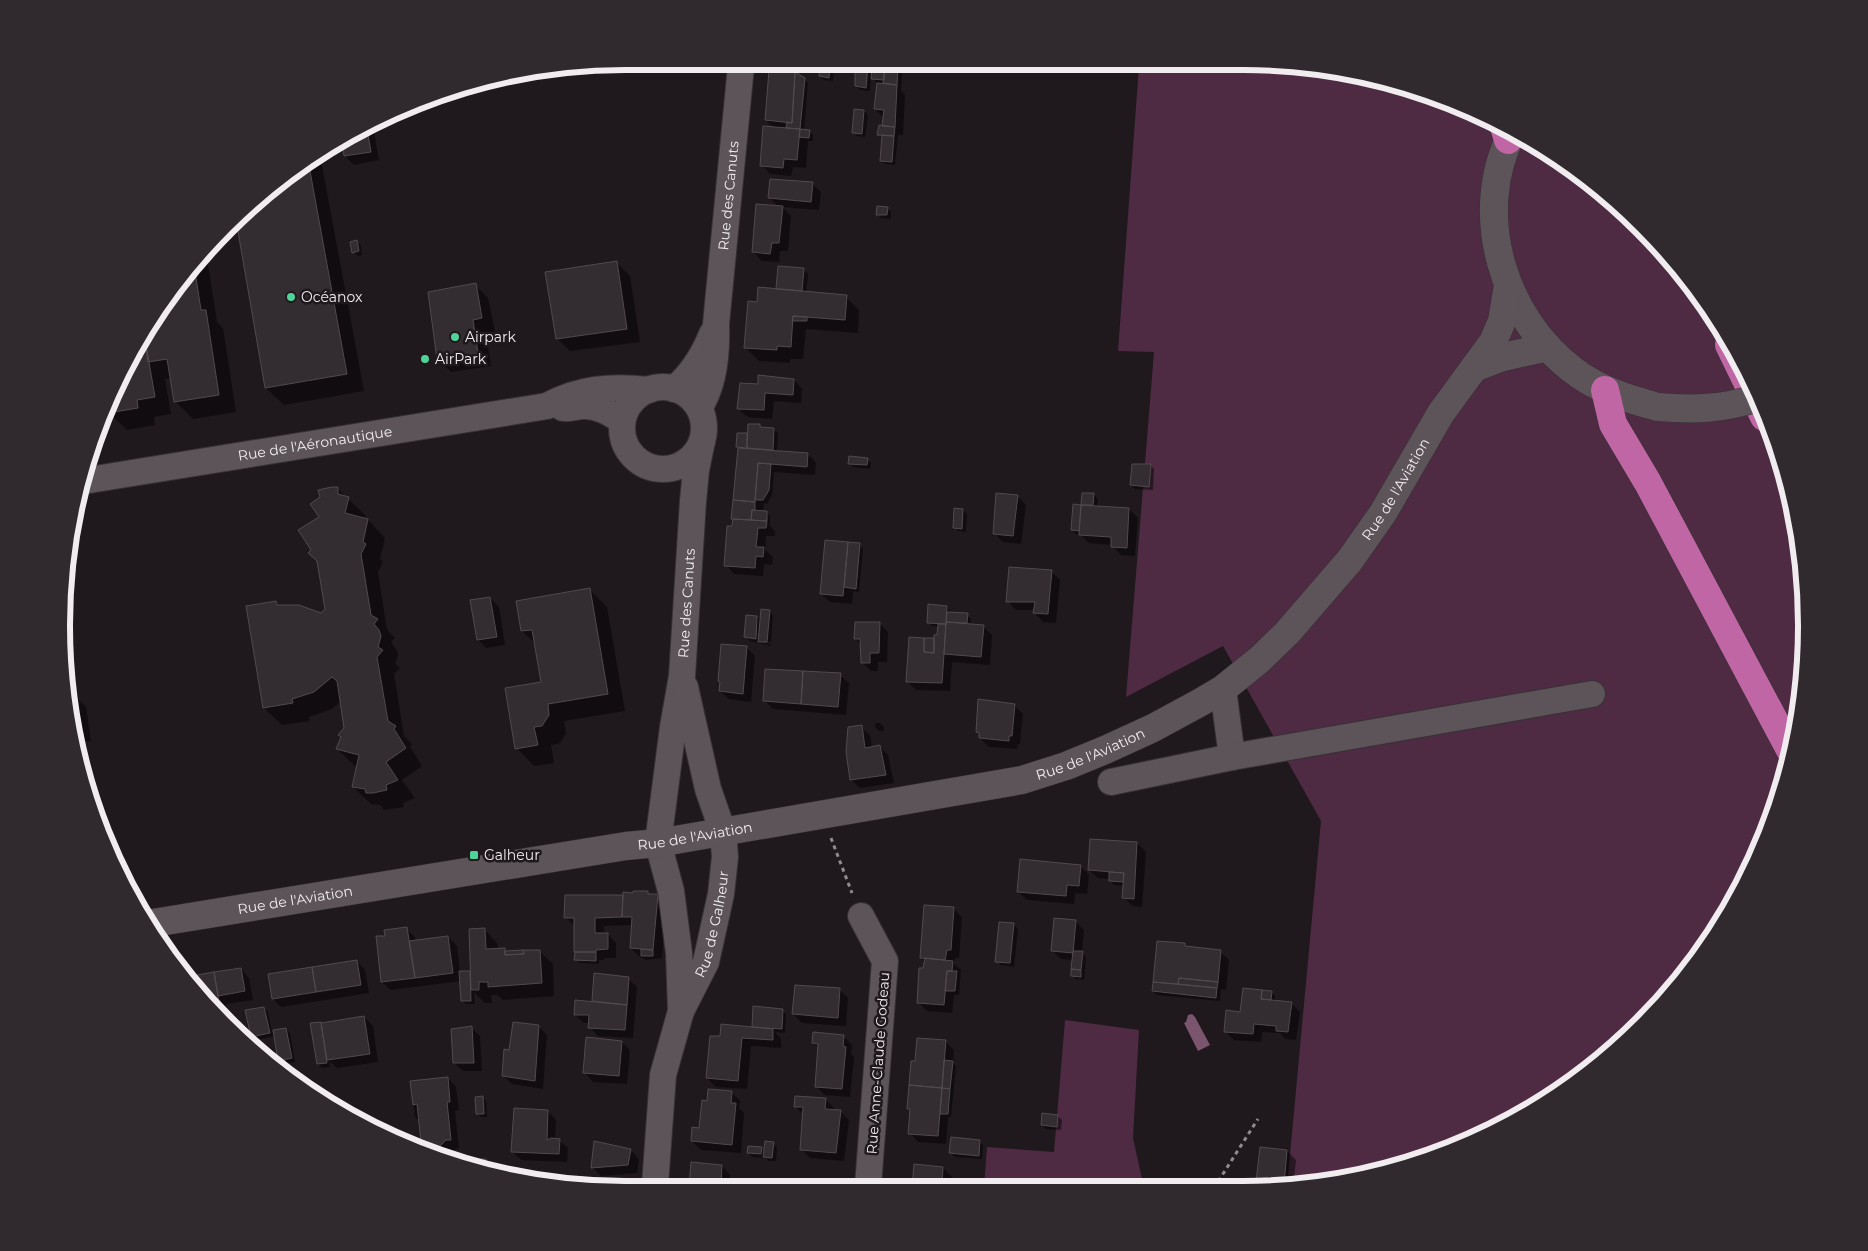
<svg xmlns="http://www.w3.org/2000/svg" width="1868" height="1251" font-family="Montserrat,sans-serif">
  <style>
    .green { fill: #4e2b42 }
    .water { fill: #7b546d }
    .shadow { fill: #0007; fill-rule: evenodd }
    .building { fill: #332c30; stroke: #51494e }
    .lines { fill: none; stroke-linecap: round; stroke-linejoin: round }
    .minor-casing { stroke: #373235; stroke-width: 28 }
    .tertiary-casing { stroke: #373235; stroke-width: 29 }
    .trunk-casing { stroke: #373235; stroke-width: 29 }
    .path { stroke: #908b8e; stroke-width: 3; stroke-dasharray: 4 4; stroke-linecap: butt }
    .minor { stroke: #5c5459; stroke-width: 26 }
    .tertiary { stroke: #5c5459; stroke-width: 28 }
    .trunk { stroke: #c166a4; stroke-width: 28 }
    .tertiary-bridge-casing { stroke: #373235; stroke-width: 29; stroke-linecap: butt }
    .tertiary-bridge { stroke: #5c5459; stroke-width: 28 }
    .poi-dot { fill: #4fd399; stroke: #1f181d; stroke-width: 2 }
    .labels { text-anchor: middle; stroke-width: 5; stroke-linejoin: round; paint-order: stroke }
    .street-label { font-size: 14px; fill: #f1ecef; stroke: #1f181d }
    .poi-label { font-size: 14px; fill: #f1ecef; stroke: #1f181d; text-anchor: start }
    .rim { fill: none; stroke: #f1ecef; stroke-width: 6 }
  </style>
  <rect width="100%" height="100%" fill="#1f181d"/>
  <path class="green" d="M1139,66H1316L1424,91L1492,119L1615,201L1690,282L1749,376L1788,480L1806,589L1802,699L1777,807L1731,908L1667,998L1586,1073L1492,1132L1388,1171L1287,1187L1321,821L1223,646L1126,697L1154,352L1118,351Z
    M1065,1020L1139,1030L1133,1138L1144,1188L984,1187L987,1147L1054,1152Z"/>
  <path class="water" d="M1192,1014L1195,1017L1210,1045L1198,1051L1184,1023L1186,1022L1188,1015Z"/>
  <path class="shadow" d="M821,66L834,67L833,81L824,80L820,76Z
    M868,66L873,71L898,68L902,72L901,90L905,95L903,135H898L895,165L885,164L881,160L883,139L879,134L884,127V118L875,109L878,83L871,77L870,91L860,90L856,86Z
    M804,79L808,83L804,131H809L813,135V141H808L806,168L793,167L791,176L770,174L762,165L774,128L766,120Z
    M864,111L868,115L865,137L857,136L853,132Z
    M373,126L379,160L354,165L345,156L343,141Z
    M316,154L321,160L364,391L284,405L266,388L237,219L253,201Z
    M812,183L821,192L819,210L782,207L791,216L788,251H780L779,262L762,261L753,252L778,207L770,198Z
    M887,208L891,212V219L881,218L877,214Z
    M357,242L361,246L362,255L358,256L354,252Z
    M206,251L217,322L223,328L236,412L193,419L175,401L172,378L165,379L171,414L154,417L155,425L127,430L105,409L178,282Z
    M617,263L630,276L640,342L570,351L557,338Z
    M804,270L808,274L806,293L846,297L859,310L858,333L806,329L803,359H790V363L759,361L745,347L758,303L779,290Z
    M475,285L488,298L495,331L486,333L491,366L451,372L438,359Z
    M794,380L802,389L801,403L774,401L772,419L747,417L738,408L759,385Z
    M760,426L762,428L774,429L778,433L777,452L808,454L816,463L815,475L774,472L772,495L767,504L764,503L763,512H766L770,516V526L775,531V536H766L765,550L773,557L772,565L764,564L763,576L734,574L726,565L733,528L734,520L732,519L739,448L738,434H748Z
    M867,459L871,463L870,469L853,467L849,463Z
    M1150,465L1154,469L1153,490L1135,489L1131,485Z
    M337,488L366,516L365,519L368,520L385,538L380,559L383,562L378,572L387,630L395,638L391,642L396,649L398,655L395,664L400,668L394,674L404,736L412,744L410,747L422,766L402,780L415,798L403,803L404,807L384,810L380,805L371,804L353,787L358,767L355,766L337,749L346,729L341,701L332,709L309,717L310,721L282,725L264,708L276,602L280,606L322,615L326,609L321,517Z
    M1083,494L1094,495L1098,499L1097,507L1129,509L1138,518L1135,556L1121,555L1112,545L1089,543L1080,534H1076L1072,530L1074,505L1082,506Z
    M1017,496L1026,505L1021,544L1003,542L994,533Z
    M963,510L967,514L966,532L958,531L954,527Z
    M826,541L859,545L863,549L859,592L853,591L852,604L830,602L821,594Z
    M1051,571L1060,580L1056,623L1043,622L1035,613V610H1016L1008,601Z
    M590,590L607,607L625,711L564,721L566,733L560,743L551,745L554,763L534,766L517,748L542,683L536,644L522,631Z
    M490,598L499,607L505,645L486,648L478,640Z
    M947,607L951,613L967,615L971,619L970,625L983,626L992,635L990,665L952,662L950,691L916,690L907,681L938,636L939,627L932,626L928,622Z
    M769,611L773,615L771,642L762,641V643L771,644V646L750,641L746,637L757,617L761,621Z
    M879,623L888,632L887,662H878V671H871L862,662V645L855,639Z
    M746,647L755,656L751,702L729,699L720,691Z
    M840,675L849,683L846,715L773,709L764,700Z
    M69,691L86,707L91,741L74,743L72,736Z
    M1014,705L1023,714L1020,744H1018L1017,749L989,747L980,738V735L977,732Z
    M876,723H880L884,727V731H879L875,727Z
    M861,727L870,735L872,748L880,747L888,755L894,783L860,788L851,779Z
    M1137,843L1146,852L1142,907L1132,906L1124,897V886L1114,885L1110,879L1098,878L1089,870Z
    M1080,866L1089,875L1087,894L1075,893L1074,904L1027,900L1018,892Z
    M647,892L650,895H657L666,904L662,958L646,960L640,957L631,948L632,925L604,926V934H608L616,943V958H604V960H599V964L580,963L576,959L575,926L565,917L624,896ZM578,959H583L585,962L578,961Z
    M953,908L962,917L959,958H955L954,964L961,970L959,995H954L952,1013L927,1011L918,1002L925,962L921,958Z
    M1075,921L1084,930L1082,952L1086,957L1084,980L1076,979L1072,975L1073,960L1061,959L1052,950Z
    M1014,925L1018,929L1014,967L1001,965L997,961Z
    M406,929L415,937L416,942L448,937L457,946L460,972H469L471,974L484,929L497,943L498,950L504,949L507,952L539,951L553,964L554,996L503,1000L498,995H491L492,1003H485L474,992L475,1004H466L462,1000L461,981L391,990L382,982L387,937Z
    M1184,944L1188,948L1220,952L1229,960L1226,990L1221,989L1220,1001L1157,995L1153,991L1154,982Z
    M357,961L365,970L369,993L281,1007L273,999Z
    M241,969L249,978L253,1000L226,1004L231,1026L187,979Z
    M596,974L628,979L637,987L633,1038L598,1036L590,1027V1023H584L575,1015L593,1003Z
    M840,990L848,998L846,1026L802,1023L793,1014Z
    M1271,992L1275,996V1001L1291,1003L1300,1012L1296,1040L1286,1039L1280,1033L1262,1032L1261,1042L1234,1040L1225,1031L1242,1013Z
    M264,1008L268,1012L272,1032L286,1029L290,1033L295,1062L283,1064L279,1060L275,1036L256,1040L252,1036Z
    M782,1010L786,1014L785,1033L775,1032L781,1039V1048L751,1046L747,1089L716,1087L707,1078L721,1038L755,1028L753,1026Z
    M364,1017L373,1026L378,1062L337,1068L329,1061L330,1067L322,1068L318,1064L312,1025Z
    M538,1026L547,1035L543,1089L512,1084L503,1076L510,1051Z
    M471,1028L480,1036L482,1071H463L454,1063Z
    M843,1036L852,1045L851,1054L854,1057L850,1097L825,1095L816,1086L819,1048L813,1043Z
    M945,1041L954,1050L953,1063L956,1066L951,1117H948L946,1144L918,1142L910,1133L911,1112L908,1109L916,1063Z
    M622,1042L630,1050L627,1084L593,1082L585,1073Z
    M448,1078L456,1087L459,1110L455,1111L459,1148L455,1149L449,1155H439L435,1150L431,1151L423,1142L419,1121L415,1117L411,1082Z
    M731,1092L740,1101L739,1108L744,1113L741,1153L701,1150L692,1141L701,1129L708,1102Z
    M482,1097L486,1101L487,1117H481L477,1113Z
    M825,1099L834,1108L833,1111L841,1112L849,1120L844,1161L810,1158L801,1149L804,1115L795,1106Z
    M548,1111L556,1120L555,1140H559L568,1148L567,1162L521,1160L512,1151Z
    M1058,1116L1062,1120L1061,1130L1046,1129L1042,1125Z
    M979,1141L983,1145L982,1159L955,1157L951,1153Z
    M773,1143L777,1147L776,1161H769L766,1158L752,1157L748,1153L761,1149L765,1152Z
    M631,1150L639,1159L637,1173L601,1176L593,1168Z
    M1287,1151L1296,1160L1293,1186L1264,1188L1257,1182Z
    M486,1160L490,1164V1173L480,1171L479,1161Z
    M722,1166L730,1175V1186H691Z
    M943,1168L952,1177L951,1187H914Z
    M595,1183L598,1185H580Z"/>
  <path class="building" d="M820,66H830L829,78L819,76Z
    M855,66H868L866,88L855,86Z
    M885,66L898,67L897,85L883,83Z
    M872,68L885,69L884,80L871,79Z
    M769,70L795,72L792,123L765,120Z
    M795,72L805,78L800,129L786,128L787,122L792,123Z
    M877,83L897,85L895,127L882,126L884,110L874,109Z
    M854,109L864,110L862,134L852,133Z
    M879,125L895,127L894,136L877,135Z
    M763,126L800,129L797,160L784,159L783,168L760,166Z
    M367,129L371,152L344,156L342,142Z
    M800,129L810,130L809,138L799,137Z
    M882,135L894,136L892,162L880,161Z
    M308,160L347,374L265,388L236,220L253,201Z
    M770,179L813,182L811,202L768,198Z
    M756,204L783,206L779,243H772L770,254L752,252Z
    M877,206L888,207L887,215H876Z
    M357,240L359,251L352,253L350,242Z
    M617,261L627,329L556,339L545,272Z
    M194,265L201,310H206L219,395L174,402L167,359L148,362L145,339L178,282Z
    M778,266L804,268L802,291L776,289Z
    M476,283L482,318L473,320L478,353L437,360L428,292Z
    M758,287L847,295L845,320L793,316L791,347L777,346V350L744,348L748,301L757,302Z
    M793,316L807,317V321H792Z
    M145,339L155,397L137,400L138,408L108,413L104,410Z
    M758,375L794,379L793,395L765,393L764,410L737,409L740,383L758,384Z
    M748,424H760V427L774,428L773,450L747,448Z
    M737,433H747V448L736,447Z
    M738,448L808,453L807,467L758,463L755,502L733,500Z
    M849,456L868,458L867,465L848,464Z
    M758,463L771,464L769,490L763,500H755Z
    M1132,464H1151L1149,487L1130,485Z
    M332,487H338V494L349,497L345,513L368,519L363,542L366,544L361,554L371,615L378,619L374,624L379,630L381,636L378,647L383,650L377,657L388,721L396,726L394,729L406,748L386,762L398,780L386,785L387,790L373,793H366L365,789L352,787L359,755L336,749L341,737L338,735L344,728L337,681L332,677L314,692L292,699L293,703L263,708L246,606L276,601L277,605H299L321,613L325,609L317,561L308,553L311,550L298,530L319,517L310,504L320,497L318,490Z
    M996,493L1018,495L1013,536L993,534Z
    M1082,493H1094L1093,505H1081Z
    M733,500L755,502V510H752L751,520L731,519Z
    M1073,504L1081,505L1079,531L1071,530Z
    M1081,505L1129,508L1127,548L1111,547V537L1079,535Z
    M954,508L963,509L962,529L953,528Z
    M752,510L767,511V521L751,520Z
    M733,519L767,521L766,528H758L756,547H764L763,557L756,556L755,568L724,566L727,526H732Z
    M825,540L848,542L843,596L820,594Z
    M848,542L860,543L856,589L844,587Z
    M1009,567L1052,570L1048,614L1033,613L1035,602H1006Z
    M590,588L608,694L548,704L549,715L542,726L534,727L538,745L515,749L505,688L541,682L532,630L521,631L516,601Z
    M490,597L497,637L477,640L470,600Z
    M928,604L947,606L946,624L927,623Z
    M761,609L770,610L767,642H758Z
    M947,612L968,613L967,623L946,622Z
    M746,615L757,616L756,639L744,637Z
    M855,622H880L879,653H870V663H861L860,639H854Z
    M946,622L984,625L981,657L944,654Z
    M938,624H946L942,683L906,682L909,637L924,638V652L934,653V635H937Z
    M924,638H934V653L924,652Z
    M721,644L747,646L743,694L719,691L720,682L718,681Z
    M765,669L803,671L801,704L763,701Z
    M803,671L841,673L838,707L801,704Z
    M978,699L1015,704L1012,736H1009V741L979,738V733L976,732Z
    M862,725L865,748L880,745L886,775L850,780L846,752L848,727Z
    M1090,839L1137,842L1134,899L1122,898L1124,873L1088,870Z
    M1020,859L1081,865L1079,886L1067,885L1066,896L1017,892Z
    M1109,872L1124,873L1123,882L1109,881Z
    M633,891H648V894H658L653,950L630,948L632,917H622L623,892L633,893Z
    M565,895H623L622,917L595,918V933H608V949L596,950V952H574V918H564Z
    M924,905L954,907L951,950H947L945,960L920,958Z
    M1054,918L1076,920L1073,953L1051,951Z
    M999,922L1014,923L1010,963L995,962Z
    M407,927L415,978L381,982L376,936H385L384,930Z
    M485,928L486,949L505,948V955L524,954L523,950H540L542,983L488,987V982H479V990H471L469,929Z
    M448,936L453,973L415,978L409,941Z
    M1157,941L1185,943V946L1221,950L1218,982L1179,978L1178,984L1153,982Z
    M641,949L653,950V956H641Z
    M523,950L524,954L505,955V951Z
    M1073,951H1083L1081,970L1071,969Z
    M575,952H596V961L574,960Z
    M925,958L953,961L952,971H947L944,1005L917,1003L919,968H923Z
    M357,960L361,985L316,992L312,967Z
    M312,967L316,992L272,999L268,974Z
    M241,968L245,991L218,996L214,972Z
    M1071,969L1081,970V977L1071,976Z
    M459,971H470L471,1001H461Z
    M947,971H957L955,991H945Z
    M214,972L218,996L223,1018L210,1004L212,1002L211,998L206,999L186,977Z
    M594,973L629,977L627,1005L592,1001Z
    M1179,978L1218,982L1217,988L1178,984Z
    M1153,982L1217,988L1216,998L1152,991Z
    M795,985L840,988L838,1018L792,1014Z
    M1243,988L1262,990L1261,999L1292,1002L1288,1032L1276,1031V1026L1254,1024L1253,1034L1224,1032L1226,1010L1240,1012Z
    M1262,990L1272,991L1271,1000L1261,999Z
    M575,1000L627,1005L625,1030L588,1028L589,1015H574Z
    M753,1006L783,1009L782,1029L752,1027Z
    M264,1007L270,1033L251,1037L245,1010Z
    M364,1016L370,1054L327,1060L321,1023Z
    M321,1022L327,1063L317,1064L310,1023Z
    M513,1022L539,1025L535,1081L502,1076L504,1049L509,1050Z
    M721,1024L773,1029V1040L742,1038L738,1081L706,1078L710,1036H720Z
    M472,1026L474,1063H453L451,1029Z
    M286,1028L292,1058L278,1061L273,1030Z
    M813,1032L844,1035L843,1046L846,1047L842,1089L815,1087L818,1044L812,1043Z
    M586,1037L622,1041L619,1076L583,1073Z
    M917,1038L946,1040L942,1088L909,1085L911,1061H915Z
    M944,1060L953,1061L950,1089L942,1088Z
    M448,1077L450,1102H447L451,1140H446L440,1146L430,1147L425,1142H421L417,1104L413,1105L410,1081Z
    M909,1085L942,1088L938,1136L908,1134L910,1109H907Z
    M942,1088L950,1089L948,1114H940Z
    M708,1089L732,1091L731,1103H736L732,1145L691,1141L692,1127L699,1128L702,1100L707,1101Z
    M483,1096L484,1114H476L475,1097Z
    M795,1096L826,1098L825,1109L841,1110L836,1153L800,1150L803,1107H794Z
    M514,1108L548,1110L547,1140L551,1138L560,1139L559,1154L511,1152Z
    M1042,1113L1058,1115L1057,1127L1041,1125Z
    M951,1137L980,1140L979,1156L949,1153Z
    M594,1141L631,1149L628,1165L591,1168Z
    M765,1141L774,1142L772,1158L763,1157Z
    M748,1146L762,1147L761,1154L747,1153Z
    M1260,1147L1287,1150L1284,1186L1256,1182Z
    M478,1159H486L487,1172L479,1170Z
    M691,1162L722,1165L721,1186H689Z
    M914,1164L943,1167L942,1187H912Z"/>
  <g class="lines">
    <g class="minor-casing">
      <g id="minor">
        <circle cx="663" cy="428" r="41"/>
        <path d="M674,389C691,375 704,354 712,334"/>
        <path d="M563,408C570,409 577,406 584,406C599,406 610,413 622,421"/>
        <path id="s1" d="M699,408C715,384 717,352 716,324L741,66"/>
        <path id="s2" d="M83,481L547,406C580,388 612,386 649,390"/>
        <path d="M1223,689L1232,757"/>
        <path d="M1111,782L1232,757L1592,694"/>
        <path d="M861,916L885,961L868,1186"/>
        <path id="s3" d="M681,1011L679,953L671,891L658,843L673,727L682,676L693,501L696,470L702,441"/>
        <path id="s4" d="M655,1185L663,1075L681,1011L706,962L721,894L725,857L723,832L708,789L685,687"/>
      </g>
    </g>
    <g class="tertiary-casing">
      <g id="tertiary">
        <path d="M1512,133C1471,214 1503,318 1574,371C1599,390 1628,399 1658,407"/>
        <path d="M1474,368L1503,357L1548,347"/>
        <path id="s5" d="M147,924L626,846L658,843L1022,780L1066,766L1105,750L1153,728L1201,702L1223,689L1259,660L1287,633L1350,560L1383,513L1441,413L1493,342L1502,321L1508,285"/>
      </g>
    </g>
    <g class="trunk-casing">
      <path id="trunk" d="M1504,127L1508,140
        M1729,345L1764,417
        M1605,390L1613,424L1648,483L1790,750"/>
    </g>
    <path class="path" d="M831,838L852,893
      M1214,1188L1258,1119"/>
    <use href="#minor" class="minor"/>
    <use href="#tertiary" class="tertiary"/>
    <use href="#trunk" class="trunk"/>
    <g class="tertiary-bridge-casing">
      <path id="tertiary-bridge" d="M1658,407C1694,410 1722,409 1757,398"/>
    </g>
    <use href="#tertiary-bridge" class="tertiary-bridge"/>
  </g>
  <g class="poi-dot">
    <circle cx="291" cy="297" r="5"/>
    <circle cx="455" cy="337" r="5"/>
    <circle cx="425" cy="359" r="5"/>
    <rect x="469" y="850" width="10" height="10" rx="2.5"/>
  </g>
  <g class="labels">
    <g class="street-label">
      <text dy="5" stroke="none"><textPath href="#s1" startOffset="216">Rue des Canuts</textPath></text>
      <text dy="5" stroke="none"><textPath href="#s2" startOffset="235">Rue de l'Aéronautique</textPath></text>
      <text dy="5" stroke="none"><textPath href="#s5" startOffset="1374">Rue de l'Aviation</textPath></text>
      <text dy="5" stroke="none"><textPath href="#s3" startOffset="412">Rue des Canuts</textPath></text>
      <text dy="5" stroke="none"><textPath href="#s5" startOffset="960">Rue de l'Aviation</textPath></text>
      <text dy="5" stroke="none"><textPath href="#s5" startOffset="555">Rue de l'Aviation</textPath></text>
      <text dy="5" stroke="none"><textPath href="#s5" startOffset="150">Rue de l'Aviation</textPath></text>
      <text dy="5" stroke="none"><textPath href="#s4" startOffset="270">Rue de Galheur</textPath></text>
      <text transform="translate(878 1063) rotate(-86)" y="5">Rue Anne-Claude Godeau</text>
    </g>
    <g class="poi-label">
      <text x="301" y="302">Océanox</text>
      <text x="465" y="342">Airpark</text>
      <text x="435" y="364">AirPark</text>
      <text x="484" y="860">Galheur</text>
    </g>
  </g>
  <path d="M0 0H1868V1251H0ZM625 70H1243A555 555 0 0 1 1798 625V626A555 555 0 0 1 1243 1181H625A555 555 0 0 1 70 626V625A555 555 0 0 1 625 70Z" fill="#30292e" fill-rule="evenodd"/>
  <path class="rim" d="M625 70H1243A555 555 0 0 1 1798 625V626A555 555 0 0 1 1243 1181H625A555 555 0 0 1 70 626V625A555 555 0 0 1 625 70Z"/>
</svg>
